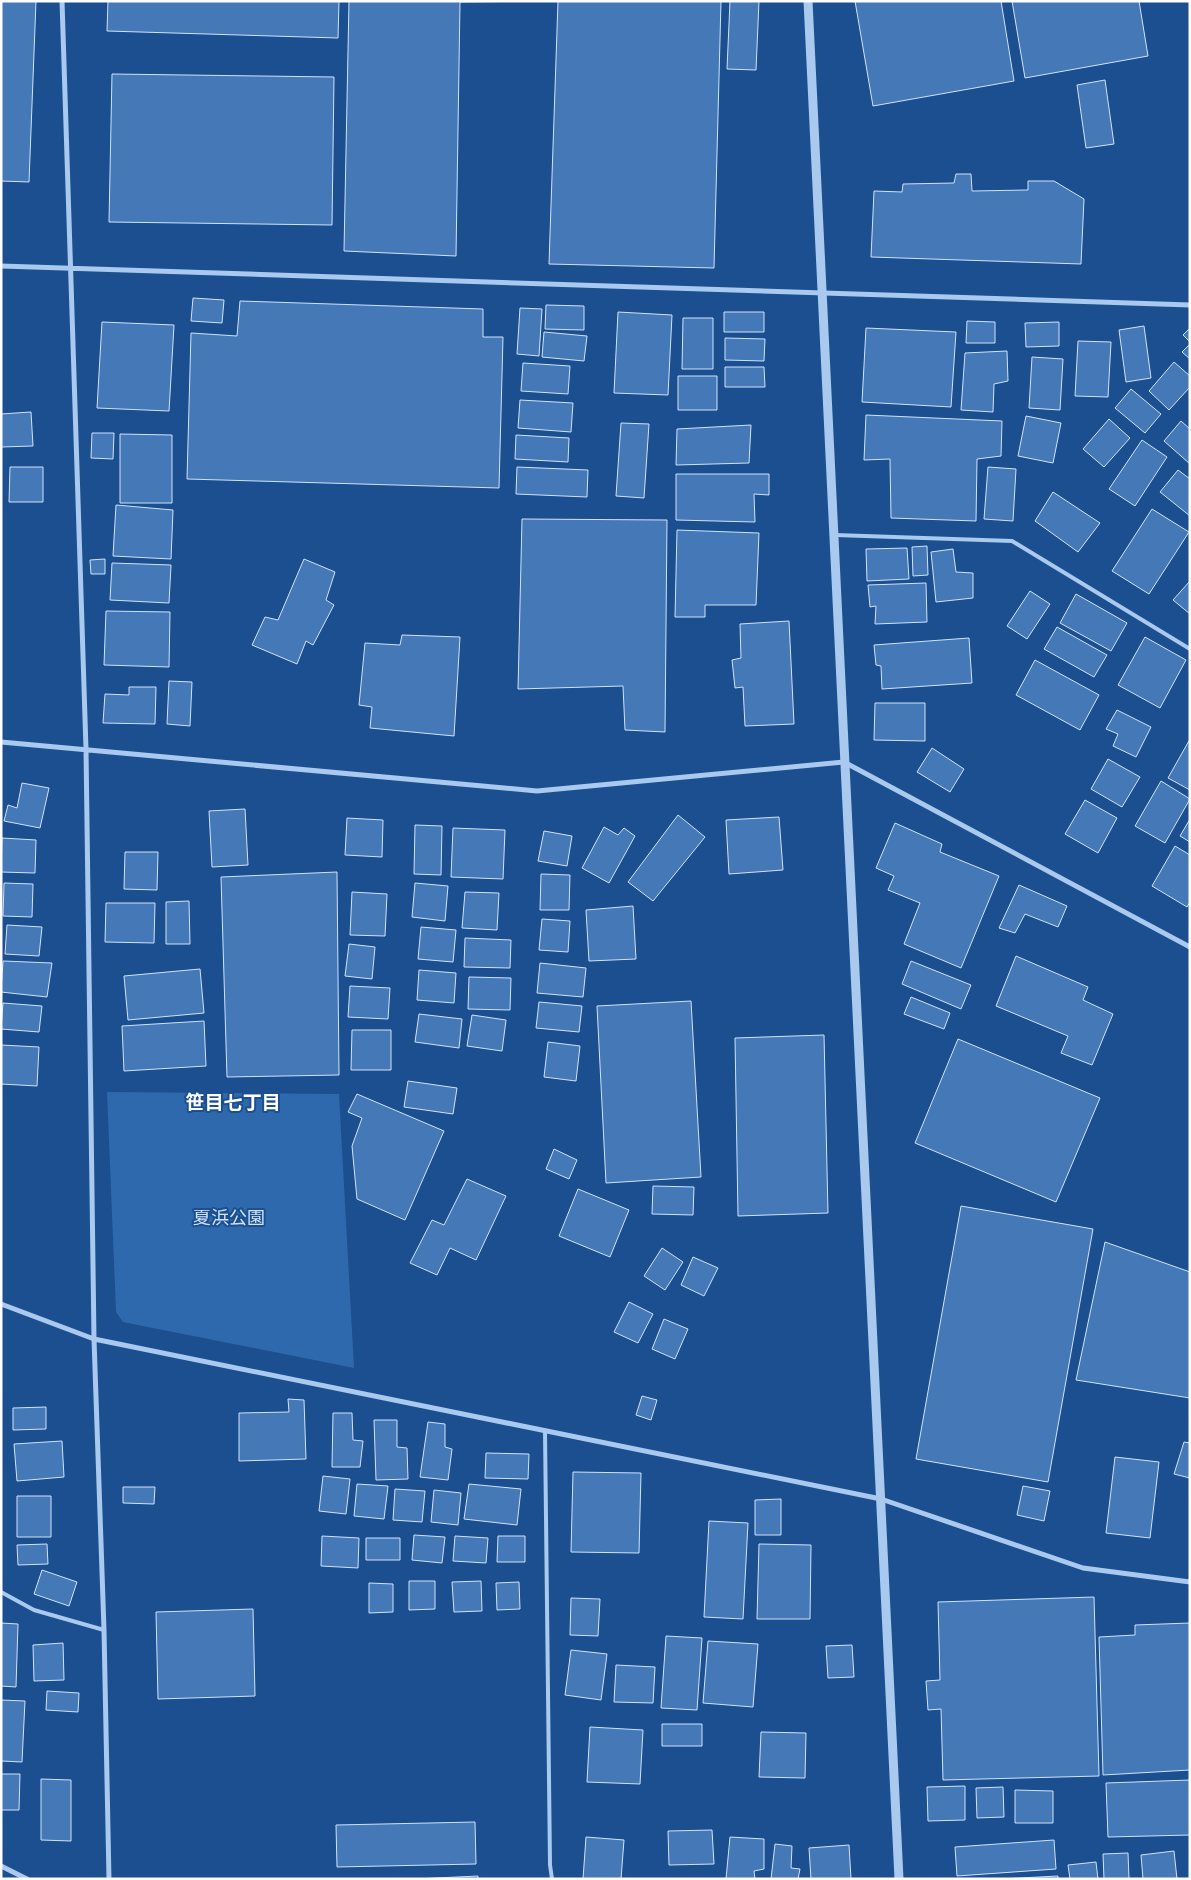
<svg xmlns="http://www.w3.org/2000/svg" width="1191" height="1880" font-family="Poppins,'Noto Sans JP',sans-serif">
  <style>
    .green { fill: #2e69ad }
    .building { fill: #4478b7; stroke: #cfe3fa }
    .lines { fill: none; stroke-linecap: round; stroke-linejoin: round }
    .service { stroke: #a9c9ee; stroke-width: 4 }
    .minor { stroke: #a9c9ee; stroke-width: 5 }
    .tertiary { stroke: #a9c9ee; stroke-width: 9 }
    .labels { text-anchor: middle; stroke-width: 4; stroke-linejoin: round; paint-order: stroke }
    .park-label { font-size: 18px; fill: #cfe3fa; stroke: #1b4f8f }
    .neighbourhood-label { font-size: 19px; font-weight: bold; fill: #fff; stroke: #1b4f8f }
  </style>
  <rect width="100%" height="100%" fill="#1b4f8f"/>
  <path class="green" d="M107,1092L339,1094L354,1368L123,1322L116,1312Z"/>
  <path class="building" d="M1,1H36L29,182L1,181Z
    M108,1H339L338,38L107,31Z
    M349,1H544L460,2L456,256L344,251Z
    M558,1H721L714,268L549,264Z
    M730,1H759L756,70L727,69Z
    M855,1H1001L1014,81L873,106Z
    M1012,1H1139L1148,56L1025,78Z
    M112,74L334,77L332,225L109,222Z
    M1105,80L1114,144L1086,148L1077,85Z
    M956,174H971L972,191L1028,190V181H1054L1084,199L1081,264L871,257L874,191L902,192L903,184L954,183Z
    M193,298L224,300L222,323L191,321Z
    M240,301L483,309V337H503L499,488L187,479L191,333L237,336Z
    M546,305L584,306V330L545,329Z
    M520,308L542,309L539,356L517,354Z
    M618,312L672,315L668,395L614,393Z
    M724,312H764V332H724Z
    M683,318H713V369H682Z
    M967,321L995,322V343H966Z
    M102,322L174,325L169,411L97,408Z
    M1059,322V346L1026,347L1025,323Z
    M1144,326L1151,378L1126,382L1119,330Z
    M866,328L956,332L951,407L862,402Z
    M1190,328V342L1183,335Z
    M544,332L587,336L584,361L542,357Z
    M725,338L765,339L764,361L725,360Z
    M1078,341L1111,342L1108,397L1075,396Z
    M1190,344V359L1182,352Z
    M1007,351L1008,381L994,384L993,412L961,410L965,353Z
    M1032,357L1063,359L1060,410L1029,408Z
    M1174,362L1190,376V387L1169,410L1149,391Z
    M523,363L570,366L568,394L521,391Z
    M725,367H764L765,387H725Z
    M678,376H717V410H678Z
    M1131,389L1161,414L1145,433L1115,408Z
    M520,400L573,403L571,432L518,428Z
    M31,412L33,446L1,447V414Z
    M866,415L1002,421L1001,456L977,459L976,521L891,518L890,459L864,460Z
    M1026,416L1061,423L1053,463L1018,456Z
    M1109,419L1130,438L1104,467L1083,449Z
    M1181,421L1190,429V464L1164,441Z
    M621,423L649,424L644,498L616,496Z
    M751,425L749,463L676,465L677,429Z
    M92,433H114L113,459L91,458Z
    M120,434L172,435V503H120Z
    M516,435L569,438L568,462L515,459Z
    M1142,440L1167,457L1135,506L1109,489Z
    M10,467H43V502H9Z
    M517,467L588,470L587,497L516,494Z
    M988,467L1016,469L1013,521L984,519Z
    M1178,470L1190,479V516L1160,492Z
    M676,474H769V495L754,494L755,522L676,520Z
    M1053,492L1100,523L1078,552L1035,521Z
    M116,505L173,510L171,559L113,556Z
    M1152,509L1189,532L1149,594L1112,571Z
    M522,519L667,520L665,732L625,730L623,686L518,689Z
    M677,530L759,533L756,605H705V617H675Z
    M927,546L928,575L913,576L912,547Z
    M907,548L909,579L867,581L866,549Z
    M953,549L956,572L973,573V598L936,602L931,552Z
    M105,559V574H91L90,560Z
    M304,559L335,572L326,600L334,605L313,645L306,641L297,664L252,645L265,617L278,620Z
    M112,563L171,565L169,603L110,600Z
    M1190,581V614L1173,600Z
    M926,583L927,622L875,624L876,606L870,607L868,585Z
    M1030,591L1050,604L1027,639L1007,626Z
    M1076,594L1127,623L1111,651L1060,623Z
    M106,611L170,612L169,667L104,665Z
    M789,621L794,724L745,726L743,687L735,688L732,660L741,658L740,624Z
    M1057,627L1107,655L1094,677L1044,649Z
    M402,635L460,637L454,736L370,728L372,707L359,705L365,643L400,645Z
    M1145,637L1186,660L1160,708L1118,685Z
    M969,638L972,683L882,689L881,666L876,665L874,645Z
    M1035,660L1099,695L1080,730L1016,695Z
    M169,681L192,682L190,726L167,724Z
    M129,687H156L155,724L103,723L105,694L129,695Z
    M875,703H925V741L874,740Z
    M1117,710L1151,727L1136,757L1113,746L1118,734L1106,729Z
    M1190,739V790L1168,778Z
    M932,748L964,769L950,792L917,772Z
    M1108,759L1140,777L1122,807L1091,789Z
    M1161,781L1190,799L1165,843L1135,826Z
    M22,783L49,788L40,828L4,821L8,805L17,808Z
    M1085,800L1117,818L1098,853L1065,834Z
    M245,809L248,865L212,867L209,811Z
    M678,815L705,837L653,901L628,882Z
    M779,817L783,870L729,874L726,820Z
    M347,818L383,820L382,857L345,855Z
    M1190,819V842L1180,836Z
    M895,823L942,844L940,852L999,876L961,968L904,944L920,903L888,890L894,876L876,868Z
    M415,825L442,826L441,875L414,874Z
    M604,827L618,835L624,828L635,836L609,883L582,868Z
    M453,828L505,830L503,879L451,877Z
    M544,831L572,836L567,866L538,861Z
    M2,838L36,840L35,873L1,872Z
    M1175,846L1190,855V902L1187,907L1152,886Z
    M125,852H158L157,890L124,889Z
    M337,872L339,1075L227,1077L221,877Z
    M541,874L570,875L569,910H540Z
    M4,883L33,884L32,917L3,916Z
    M415,883L448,886L445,921L412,917Z
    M1019,885L1067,906L1058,927L1025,914L1015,933L999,928Z
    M352,892L387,894L385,936L350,935Z
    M465,892L499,893L497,930L462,928Z
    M189,901L190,944H166V902Z
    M106,903H155L154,943L105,942Z
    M633,906L636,959L589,961L586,910Z
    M542,919L570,921L568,952L539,950Z
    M7,925L42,927L39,956L5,954Z
    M421,927L456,930L453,962L418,959Z
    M465,938L511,940L510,968L464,967Z
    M349,944L375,947L372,979L345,976Z
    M1016,956L1088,987L1083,1000L1113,1014L1092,1065L1061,1053L1068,1036L996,1006Z
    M3,961L52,963L47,997L1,992Z
    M911,961L971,985L961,1009L902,984Z
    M540,963L586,968L583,997L537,993Z
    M200,969L204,1013L128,1020L124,976Z
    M419,970L456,973L454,1003L417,1000Z
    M469,977L511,978L510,1010L468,1009Z
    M350,986L390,988L388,1019L348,1017Z
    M911,997L950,1013L944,1029L904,1014Z
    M691,1001L701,1177L606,1183L597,1006Z
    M539,1002L582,1006L579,1032L536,1028Z
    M3,1003L42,1006L39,1032L1,1029Z
    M419,1014L462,1019L459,1048L415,1042Z
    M472,1015L506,1020L502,1051L467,1046Z
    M204,1021L206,1066L124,1071L122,1026Z
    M352,1030H391V1070H351Z
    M824,1035L828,1213L738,1216L735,1038Z
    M958,1039L1100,1098L1056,1202L915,1143Z
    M548,1042L580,1046L576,1081L544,1077Z
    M1,1045L39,1047L37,1086L1,1084Z
    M408,1081L457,1088L453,1114L404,1107Z
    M357,1094L444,1131L405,1220L357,1199L352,1146L362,1118L348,1112Z
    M554,1149L577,1160L569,1179L546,1169Z
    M467,1179L506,1196L476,1260L450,1248L437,1275L410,1263L432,1220L444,1225Z
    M653,1186L694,1187L693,1215L652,1214Z
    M578,1189L629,1210L610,1257L559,1236Z
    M961,1206L1093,1229L1048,1482L916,1459Z
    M1105,1242L1190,1272V1398L1076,1380Z
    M662,1248L683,1262L665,1290L644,1276Z
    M693,1257L718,1268L704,1296L681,1285Z
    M629,1302L653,1314L638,1343L614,1332Z
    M664,1319L688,1329L675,1359L652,1349Z
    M642,1396L657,1400L651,1420L636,1415Z
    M288,1399L304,1400L306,1459L239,1461V1413L289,1412Z
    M46,1407V1429L13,1430V1408Z
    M333,1413H352L353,1440L363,1441L360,1467H332Z
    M374,1420H397V1447L407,1448L408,1479L376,1480Z
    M428,1422L445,1424V1447L452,1449L448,1480L420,1477Z
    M62,1441L64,1477L17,1481L14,1444Z
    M1184,1442L1190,1443V1478L1174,1474Z
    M486,1453L529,1454L528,1479L485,1478Z
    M1115,1457L1159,1462L1150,1538L1106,1533Z
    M573,1472L641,1473L639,1553L571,1552Z
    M323,1476L350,1479L346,1514L319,1511Z
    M357,1484L388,1486L384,1519L354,1516Z
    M469,1484L521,1489L517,1525L464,1519Z
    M1023,1486L1050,1491L1044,1521L1017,1515Z
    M123,1487H155L154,1504L123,1503Z
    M395,1489L425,1491L422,1522L393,1520Z
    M434,1490L461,1493L458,1525L431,1522Z
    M17,1496H51V1537H17Z
    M781,1499V1535H755V1500Z
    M709,1521L748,1523L743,1619L704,1617Z
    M414,1535L445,1537L442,1563L412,1560Z
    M322,1536L359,1538L358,1568L321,1566Z
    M455,1536L488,1538L486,1563L453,1561Z
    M498,1536H525V1562H497Z
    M366,1538H400V1560H366Z
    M47,1544L48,1564L18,1565L17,1545Z
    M759,1544L811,1545L810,1619H757Z
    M42,1570L77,1582L69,1606L34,1594Z
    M409,1581H435V1609L409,1610Z
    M481,1581L482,1611L454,1612L452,1582Z
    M519,1582L520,1609L497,1610L496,1583Z
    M369,1583L393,1584V1612L369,1613Z
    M1094,1597L1099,1776L943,1780L941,1709L928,1710L926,1681L940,1680L938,1602Z
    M571,1598L600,1599L598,1636L570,1635Z
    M253,1609L255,1696L158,1699L156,1612Z
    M1,1623L18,1624L16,1687L1,1686Z
    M1190,1623V1770L1103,1775L1099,1637L1135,1635V1625Z
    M666,1636L702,1638L697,1710L661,1708Z
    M708,1641L758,1644L753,1707L703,1703Z
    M63,1643L64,1680L34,1681L33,1645Z
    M852,1645L854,1677L828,1678L826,1646Z
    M571,1650L607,1654L601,1700L565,1695Z
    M616,1665L655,1667L653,1703L614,1702Z
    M47,1691L79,1693L78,1712L46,1710Z
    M1,1700L25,1701L22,1762L1,1761Z
    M662,1724H702V1746H662Z
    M590,1727L643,1730L640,1784L587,1782Z
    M761,1732L806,1733L805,1778L759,1777Z
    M1,1774H20L19,1810H1Z
    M41,1779L71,1780V1841L41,1840Z
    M1190,1780V1835L1108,1837L1106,1783Z
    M965,1786V1820L928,1821L927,1787Z
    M1003,1787L1004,1817L977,1818L976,1788Z
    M1015,1790L1053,1791V1823H1015Z
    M475,1822L476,1864L337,1867L336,1825Z
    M712,1830L714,1864L669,1865L668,1831Z
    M586,1837L624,1840L621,1879H583Z
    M730,1837L764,1839V1869L754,1871L755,1879H726Z
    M1054,1840L1056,1869L957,1876L955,1847Z
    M775,1844L792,1846L791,1868L800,1869L798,1879H771Z
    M849,1845L851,1879H811L809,1848Z
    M1174,1851L1177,1879H1143L1141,1855Z
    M1128,1853L1129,1879H1104L1103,1854Z
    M1096,1862L1098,1879H1070L1068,1865Z
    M478,1876V1879H415Z
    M1058,1876V1879H1001Z"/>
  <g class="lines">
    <path class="service" d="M835,535L1012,541L1190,649
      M545,1431L550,1865L552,1879
      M1,1592L34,1610L104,1630"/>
    <path class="minor" d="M62,1L86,749L94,1339L104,1630L109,1879
      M1,266L1190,305
      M1,742L537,791L844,762L1190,947
      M1,1304L94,1339L881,1499L1083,1568L1190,1582
      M1,1866L27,1879"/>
    <path class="tertiary" d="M808,1L899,1879"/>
  </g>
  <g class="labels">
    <g class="park-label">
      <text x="229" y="1224">夏浜公園</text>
    </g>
    <g class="neighbourhood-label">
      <text x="233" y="1109">笹目七丁目</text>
    </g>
  </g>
  <rect width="1191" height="1880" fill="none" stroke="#ffffff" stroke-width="5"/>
</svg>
